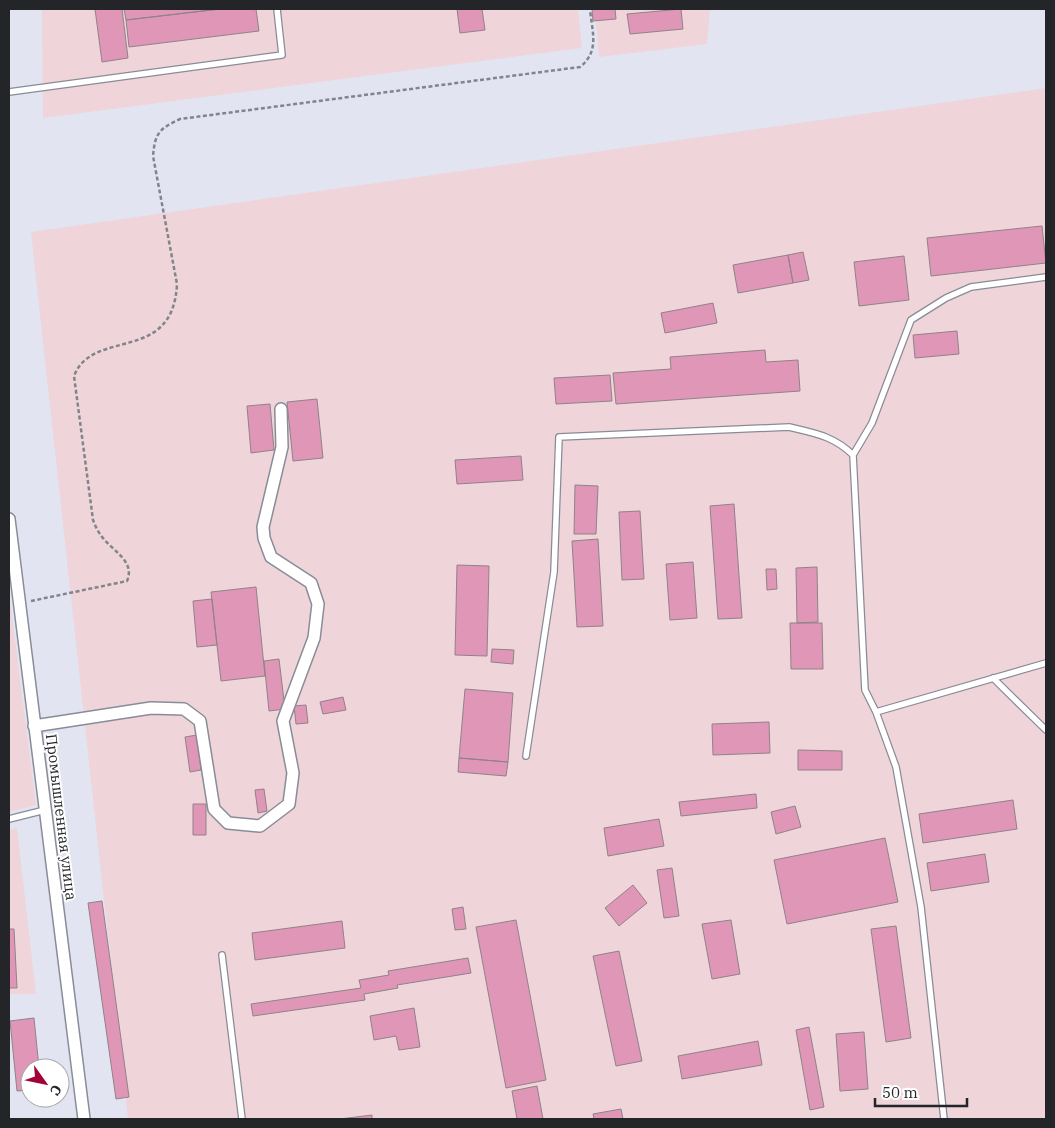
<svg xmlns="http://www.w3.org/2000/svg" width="1055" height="1128" font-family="'IBM Plex Serif',serif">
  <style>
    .industrial { fill: #efd4d9 }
    .building { fill: #df96b7; stroke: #8f8388 }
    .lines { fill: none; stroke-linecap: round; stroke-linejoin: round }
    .lane-casing { stroke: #898c97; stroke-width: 8 }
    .street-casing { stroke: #898c97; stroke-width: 14 }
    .path { stroke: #82848c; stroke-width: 2.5; stroke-dasharray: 4 2.5; stroke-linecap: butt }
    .lane { stroke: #fff; stroke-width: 5.5 }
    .street { stroke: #fff; stroke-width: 11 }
    .labels { text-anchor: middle; stroke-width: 4; stroke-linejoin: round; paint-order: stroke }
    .street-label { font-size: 15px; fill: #232529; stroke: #fff }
  </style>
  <rect width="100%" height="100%" fill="#e2e5f1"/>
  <path class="industrial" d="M42,9H578L582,48L43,118Z
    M595,9H710L707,44L599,57Z
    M1046,88V1119H128L31,232Z
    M9,592L36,805L9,812Z
    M17,828L36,994H9V830Z"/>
  <path class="building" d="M95,9H122L128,58L102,62Z
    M124,9H220L126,20Z
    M220,9H256L259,31L129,47L126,20Z
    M457,9H482L485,30L460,33Z
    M592,9H615L616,19L593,21Z
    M681,9L683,29L630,34L627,14Z
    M1042,226L1046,263L931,276L927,238Z
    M803,252L809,280L793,283L788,255Z
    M788,255L793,283L738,293L733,265Z
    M904,256L909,300L859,306L854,262Z
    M713,303L717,323L665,333L661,313Z
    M957,331L959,354L915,358L913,335Z
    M765,350L766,362L798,360L800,391L616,404L613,373L671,369L670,357Z
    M610,375L612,401L556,404L554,378Z
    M317,399L323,458L293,461L287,402Z
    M270,404L274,450L251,453L247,406Z
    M521,456L523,480L457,484L455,460Z
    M575,485L598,486L596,534H574Z
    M734,504L742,618L718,619L710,506Z
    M640,511L644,579L622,580L619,512Z
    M598,539L603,626L577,627L572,541Z
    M693,562L697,618L670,620L666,564Z
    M457,565L489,566L487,656L455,655Z
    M817,567L818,622L797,623L796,568Z
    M766,569H776L777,589L767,590Z
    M256,587L265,676L221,681L211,592Z
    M212,599L217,645L197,647L193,601Z
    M790,623H822L823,669H791Z
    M492,649L514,650L513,664L491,662Z
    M279,659L285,709L269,711L264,661Z
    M465,689L513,693L508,762L459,758Z
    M343,697L346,710L323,714L320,702Z
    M306,705L308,723L296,724L294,706Z
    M769,722L770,753L713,755L712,724Z
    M197,735L201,770L190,772L185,737Z
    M798,750L842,751V770H798Z
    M459,758L508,762L506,776L458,772Z
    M264,789L267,811L258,813L255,790Z
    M756,794L757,808L681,816L679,802Z
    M1013,800L1017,829L923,843L919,814Z
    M193,804H206V835H193Z
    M795,806L801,827L776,834L771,812Z
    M659,819L664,846L608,856L604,828Z
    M885,838L898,902L787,924L774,860Z
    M985,854L989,882L931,891L927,863Z
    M672,868L679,916L664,918L657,870Z
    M633,885L647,903L619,926L605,908Z
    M102,901L129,1097L116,1099L88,903Z
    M463,907L466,929L455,930L452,909Z
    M516,920L546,1080L506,1088L476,927Z
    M731,920L740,974L712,979L702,924Z
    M342,921L345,948L255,960L252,933Z
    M896,926L911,1038L886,1042L871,929Z
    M9,929H14L17,988H9Z
    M619,951L642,1061L616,1066L593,956Z
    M468,958L471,973L397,985L398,988L364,994L365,1000L253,1016L251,1004L361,988L359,980L389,975L388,971Z
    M414,1008L420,1047L399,1050L396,1036L374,1040L370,1016Z
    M34,1018L39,1068H30V1090L17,1091L10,1021Z
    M809,1027L824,1107L810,1110L796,1030Z
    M864,1032L868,1089L840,1091L836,1034Z
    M758,1041L762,1065L682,1079L678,1056Z
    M537,1086L543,1119H517L512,1091Z
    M621,1109L623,1119H594L593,1114Z
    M372,1115V1119H340Z"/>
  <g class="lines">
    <g class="lane-casing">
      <path id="lane" d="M9,92L282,55L277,9
        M853,455L872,423L911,320L946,298L971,287L1046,277
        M993,678L1046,730
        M876,712L1046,663
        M526,756L554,572L559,437L789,427C814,433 834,436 853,455L865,690L876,712L896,767L921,907L944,1119
        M9,819L45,810
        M222,955L242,1119"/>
    </g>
    <g class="street-casing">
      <path id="street" d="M9,519L84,1119
        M34,726L151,708L184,709L200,721L214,809L228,823L260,826L289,804L293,773L283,721L314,638L318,604L311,583L271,557L264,538L263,527L282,447L281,409"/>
    </g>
    <path class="path" d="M31,601L127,581C136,560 110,550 100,534C97,530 95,525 93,520L74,376C93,327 173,365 177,284L153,156C155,133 159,129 180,119L580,67C600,51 592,32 590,9"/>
    <use href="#lane" class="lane"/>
    <use href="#street" class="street"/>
  </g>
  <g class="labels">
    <g class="street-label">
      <text transform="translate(61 817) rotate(83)" y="5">Промышленная улица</text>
    </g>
  </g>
  <rect width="1055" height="1128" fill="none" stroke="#232529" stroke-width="20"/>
  <g transform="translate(45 1083) rotate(123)"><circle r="24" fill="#ffffff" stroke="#a7a8a9"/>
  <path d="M0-4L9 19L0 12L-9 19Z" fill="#a20236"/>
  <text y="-8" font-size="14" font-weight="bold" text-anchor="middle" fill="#232529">С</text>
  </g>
  <path d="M875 1098v8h92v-8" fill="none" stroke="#232529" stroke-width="2.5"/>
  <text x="882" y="1098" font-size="15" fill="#232529" stroke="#ffffff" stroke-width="4" paint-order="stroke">50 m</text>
</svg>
